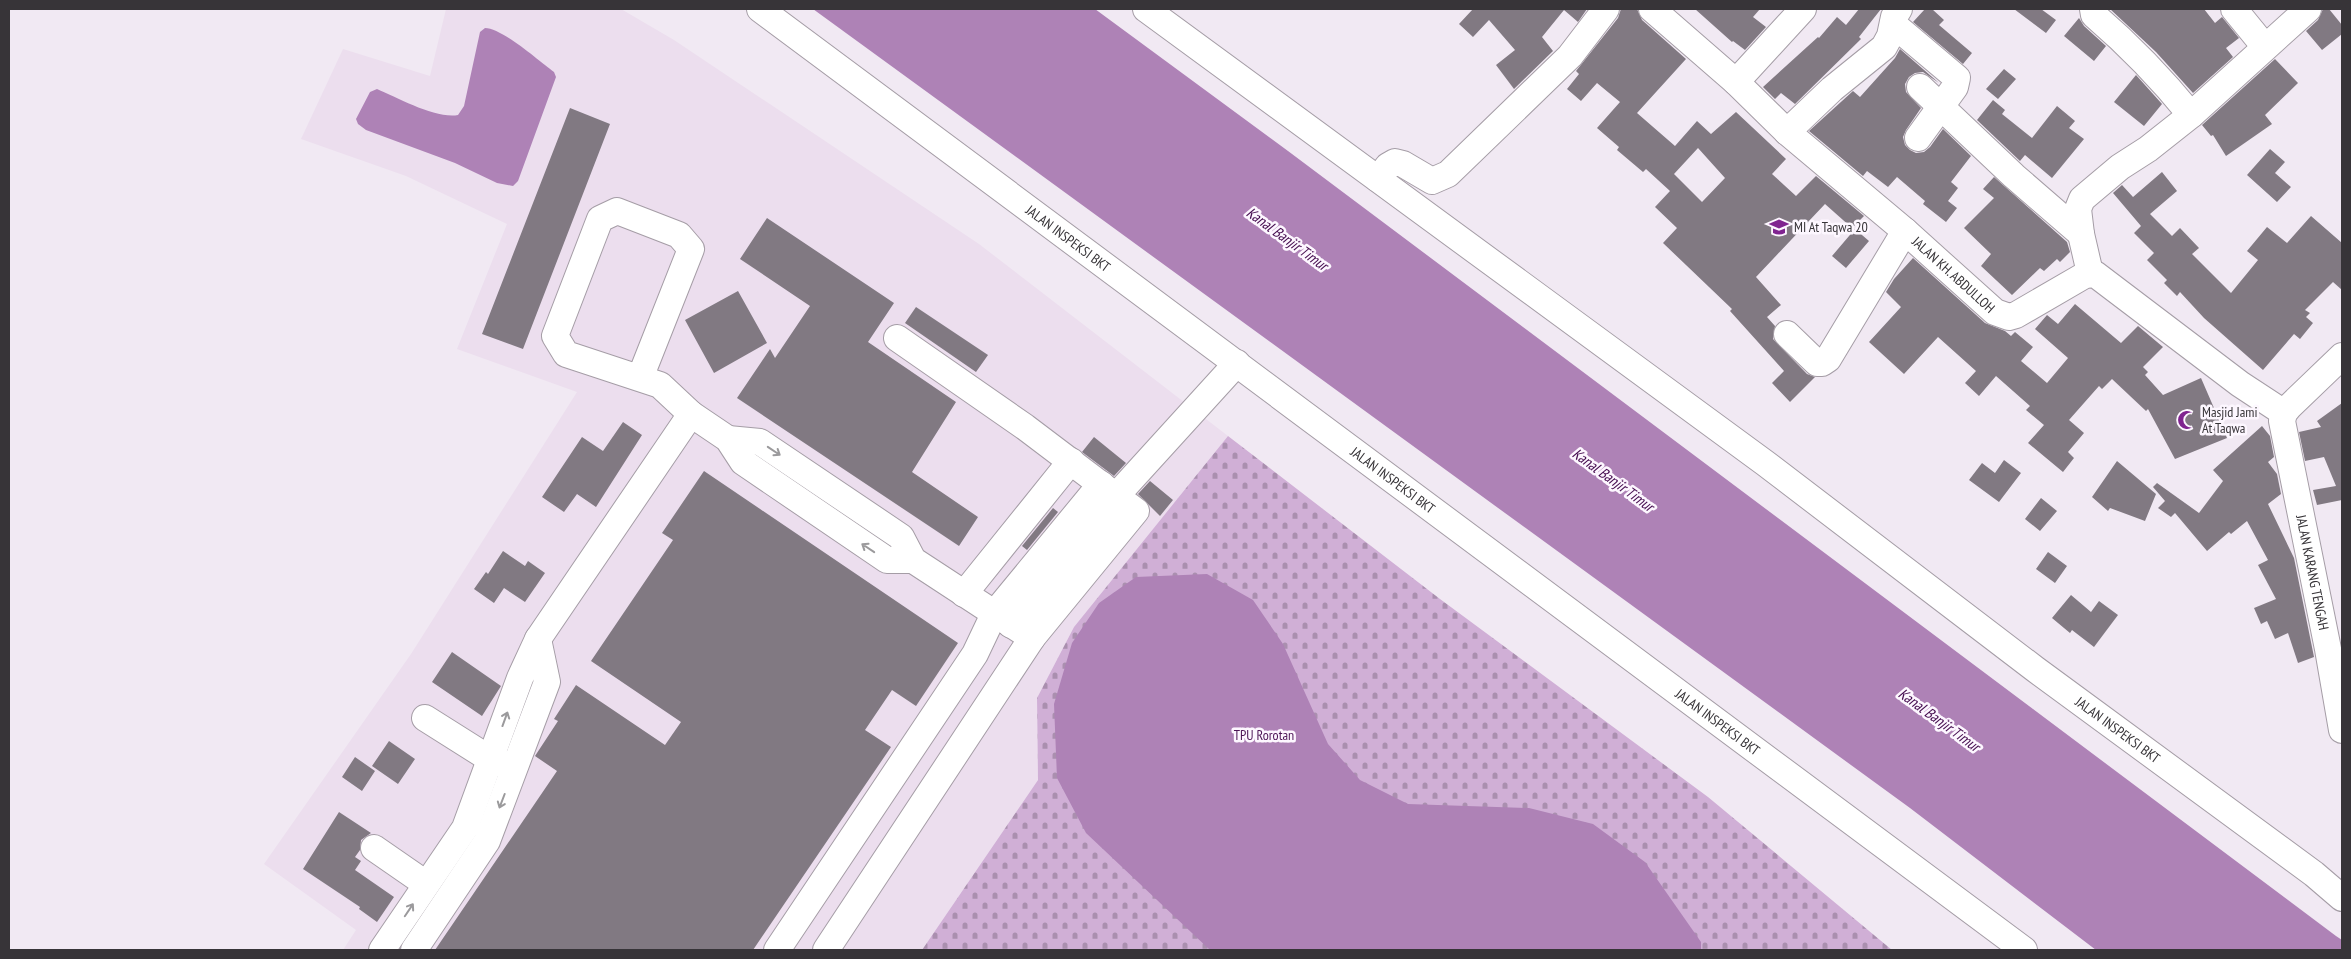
<svg xmlns="http://www.w3.org/2000/svg" width="2351" height="959" font-family="'PT Sans Narrow',sans-serif">
  <style>
    .built { fill: #ecdeee }
    .cemetery { fill: url(#cemetery-stones) }
    .water { fill: #ae82b6 }
    .building { fill: #817982; fill-rule: evenodd }
    .lines { fill: none; stroke-linecap: round; stroke-linejoin: round }
    .minor-casing { stroke: #a59da6; stroke-width: 28 }
    .minor { stroke: #fff; stroke-width: 26 }
    .oneway { stroke: #9b9a9c }
    .labels { text-anchor: middle; stroke-width: 5; stroke-linejoin: round; paint-order: stroke }
    .poi-label { font-size: 14px; fill: #373438; stroke: #fdf7ff; text-anchor: start }
    .street-label { font-size: 14px; fill: #373438; stroke: #fdf7ff }
    .park-label { font-size: 14px; fill: #4d1556; stroke: #fdf7ff }
    .water-label { font-size: 15px; font-style: italic; fill: #450c4f; stroke: #fdf7ff }
  </style>
  <defs>
    <pattern id="cemetery-stones" width="16" height="16" patternUnits="userSpaceOnUse" patternTransform="scale(1.25)"><rect width="16" height="16" fill="#d0afd6"/><path d="M2 7V4a2 2 0 0 1 4 0v3zM10 15v-3a2 2 0 0 1 4 0v3z" fill="#aa8faf"/></pattern>
  </defs>
  <rect width="100%" height="100%" fill="#f1e9f3"/>
  <path class="built" d="M446,9H621L674,40L979,244L1228,436L1074,627L1037,698L1038,780L922,950H343L356,930L264,864L411,654L577,392L457,349L507,224L406,176L301,139L343,49L430,76Z"/>
  <path class="cemetery" d="M1228,436L1440,599L1708,797L1892,950H922L1038,780L1037,698L1074,627Z"/>
  <path class="water" d="M813,9H1095L1288,151L2336,936L2342,940V950H2096L1910,808Z
    M485,28C502,28 539,61 554,72L556,77L518,181L513,186L497,183L455,163L366,130L358,124L356,119L370,92L377,89C398,98 436,119 458,115L464,106L480,32Z
    M1207,574L1253,600L1283,644L1328,744L1360,780L1408,804L1529,808L1593,824L1645,862L1701,942V950H1210L1086,833L1057,778L1054,704L1072,643L1099,603L1136,577Z"/>
  <path class="building" d="M1473,9H1587L1578,22L1564,10L1542,37L1553,51L1514,89L1496,65L1515,50L1489,20L1473,37L1459,24Z
    M1621,9H1637L1642,20L1686,59L1637,113L1675,146L1697,121L1711,134L1736,112L1786,159L1772,174L1796,196L1816,176L1864,216L1852,228L1825,204L1756,277L1781,305L1767,317L1775,326L1773,339L1807,374L1815,377L1790,402L1772,383L1784,371L1730,311L1732,309L1663,243L1677,228L1655,207L1670,191L1646,169L1643,172L1617,150L1619,147L1597,128L1620,102L1597,83L1581,101L1567,89L1579,74L1576,71L1618,18ZM1698,148L1725,178L1702,202L1674,174Z
    M1695,9H1760L1753,17L1766,27L1745,50L1733,41L1732,42Z
    M1859,9H1881L1859,37L1861,39L1795,104L1781,93L1775,99L1763,87L1818,37L1819,38L1837,17L1846,25Z
    M1925,9H1932L1944,20L1939,25L1972,53L1963,64L1913,22Z
    M2014,9H2041L2056,20L2046,33Z
    M2110,9H2204L2215,23L2222,17L2239,38L2226,48L2233,57L2193,93L2156,52Z
    M2323,9H2329L2342,25V34L2322,50L2306,31L2318,20Z
    M2079,18L2084,26L2106,46L2094,61L2064,36Z
    M1900,49L1939,83L1923,72L1915,73L1909,77L1905,84L1906,92L1921,108L1906,130L1903,137L1905,145L1910,150L1916,153L1924,152L1930,147L1943,129L1971,156L1951,182L1958,188L1948,201L1957,208L1946,222L1923,204L1925,201L1897,177L1888,187L1867,171L1863,176L1809,131L1853,91L1860,97L1895,58Z
    M2275,59L2298,83L2265,115L2272,124L2226,156L2213,135L2211,136L2202,125Z
    M2004,69L2016,79L1998,99L1986,89Z
    M2136,75L2162,104L2144,126L2114,102Z
    M1993,100L2005,110L2002,114L2032,138L2057,106L2075,121L2069,128L2084,139L2052,178L2025,155L2020,161L1977,120Z
    M570,108L610,124L523,349L482,334Z
    M2270,149L2285,162L2275,173L2291,187L2277,202L2247,175Z
    M2162,172L2177,191L2150,214L2172,236L2180,228L2199,248L2192,254L2231,293L2258,260L2247,251L2267,227L2287,243L2311,216L2342,243V290L2333,282L2305,310L2310,313L2306,317L2313,323L2300,339L2294,334L2263,370L2204,318L2180,292L2177,296L2164,283L2167,280L2147,260L2154,253L2134,233L2141,226L2113,193L2122,185L2133,197Z
    M1994,177L2067,242L2070,252L2060,262L2057,259L2044,271L2040,268L2012,295L1981,266L1991,254L1964,228L1994,198L1983,189Z
    M767,218L894,303L868,342L956,402L912,472L978,517L959,546L737,398L770,349L775,358L810,306L740,259Z
    M1855,229L1869,241L1846,268L1832,256Z
    M1913,258L1985,323L2005,331L2011,336L2015,332L2033,347L2021,361L2047,383L2068,358L2035,329L2047,315L2058,324L2075,304L2121,343L2138,326L2163,347L2143,367L2148,372L2145,375L2163,395L2201,378L2227,438L2175,459L2148,409L2146,411L2112,379L2102,389L2099,386L2069,420L2084,433L2068,452L2074,458L2063,472L2028,443L2044,425L2026,410L2030,406L1996,376L1979,396L1965,383L1976,371L1938,337L1904,374L1869,342L1901,307L1886,292L1894,279Z
    M738,291L767,343L714,373L685,320Z
    M916,307L988,355L976,372L905,323Z
    M2342,403V500L2317,505L2313,490L2336,486L2324,457L2305,461L2299,432L2321,427L2317,421Z
    M623,422L642,435L596,507L577,494L564,512L542,497L582,437L603,451Z
    M2262,426L2270,436L2274,457L2268,462L2277,474L2281,494L2268,504L2294,558L2314,657L2298,663L2288,633L2275,639L2267,621L2261,624L2254,608L2276,599L2258,565L2268,560L2247,521L2231,534L2229,532L2207,551L2175,513L2171,517L2158,508L2165,501L2153,487L2157,483L2199,513L2223,481L2213,470Z
    M1094,437L1126,463L1114,476L1082,452Z
    M2004,460L2021,473L1999,502L1969,480L1982,463L1995,473Z
    M2117,461L2156,494L2145,521L2110,508L2108,511L2092,497Z
    M704,471L958,643L916,706L892,690L865,730L891,747L753,950H435L557,771L535,756L558,721L554,719L576,685L665,745L681,722L591,661L673,540L662,533Z
    M1150,481L1173,500L1160,516L1138,494Z
    M2041,498L2057,511L2040,531L2025,519Z
    M1053,508L1058,512L1027,550L1022,546Z
    M503,551L525,566L528,561L545,573L525,602L504,588L494,603L474,589L486,572L488,574Z
    M2048,552L2067,566L2055,583L2036,569Z
    M2071,595L2091,612L2099,601L2118,615L2094,647L2072,630L2070,633L2052,618Z
    M452,652L501,686L482,716L432,682Z
    M389,741L415,759L398,784L372,766Z
    M355,757L375,771L362,791L342,777Z
    M339,812L371,833L361,840L360,850L355,857L361,861L355,870L394,897L377,922L359,909L360,907L303,869Z"/>
  <g class="lines">
    <g class="minor-casing">
      <g id="minor">
        <path id="s1" d="M760,9L2024,950"/>
        <path id="s2" d="M1146,9L1765,463L2035,669L2314,874L2342,898"/>
        <path id="s3" d="M1652,9L1736,82L1787,132L1905,231L1995,312L2009,317L2016,315L2085,275L2095,274L2240,384L2284,413"/>
        <path d="M2093,9L2094,15C2130,46 2161,78 2191,115"/>
        <path d="M2234,9L2265,47"/>
        <path d="M1893,24L1957,78L1955,87L1918,138"/>
        <path d="M1736,82L1803,9"/>
        <path d="M1920,87L2014,176L2081,234"/>
        <path d="M1787,132L1832,89L1884,47L1890,36L1894,17L1899,9"/>
        <path d="M1378,179L1388,166L1395,162L1403,164L1432,181L1448,174L1570,56L1606,9"/>
        <path d="M2090,273L2081,234L2078,209L2082,199L2120,167L2148,149L2191,115L2308,9"/>
        <path d="M1787,334L1817,363H1822L1828,359L1905,231"/>
        <path id="s4" d="M2342,356L2289,407L2284,413L2282,421L2328,649L2342,730"/>
        <path d="M640,378L691,249L679,235L617,211L600,219L555,336L566,354L660,385L691,414L728,439L743,462L887,560H913"/>
        <path d="M728,439L760,442L901,537L913,560L1032,638"/>
        <path d="M964,594L1071,461"/>
        <path d="M1011,625L1116,496L1237,363"/>
        <path d="M425,718L490,759L506,765"/>
        <path d="M374,848L426,884"/>
        <path d="M382,950L465,828L520,678L538,639L691,414"/>
        <path d="M414,950L487,841L547,682L538,639"/>
        <path d="M777,950L975,654L994,614L1101,484"/>
        <path d="M826,950L1032,638L1136,511L1025,427L897,338"/>
      </g>
    </g>
    <use href="#minor" class="minor"/>
  </g>
  <defs><path id="oneway-shaft" d="M-6 0H5M1.5-3L5.5 0L1.5 3" fill="none" stroke-width="1.6" stroke-linecap="round" stroke-linejoin="round" transform="scale(1.25)"/></defs>
  <g class="oneway">
    <use href="#oneway-shaft" transform="translate(774 451) rotate(34)"/>
    <use href="#oneway-shaft" transform="translate(868 548) rotate(-146)"/>
    <use href="#oneway-shaft" transform="translate(505 719) rotate(-70)"/>
    <use href="#oneway-shaft" transform="translate(502 801) rotate(111)"/>
    <use href="#oneway-shaft" transform="translate(409 910) rotate(-56)"/>
  </g>
  <defs>
    <g id="school-bare" transform="scale(1.5)"><path d="M0-5L7-2L0 1L-7-2ZM-4 1L0 2.5L4 1V4Q0 6-4 4Z" fill="#802490" stroke="#fdf7ff" stroke-width="2.5" paint-order="stroke"/></g>
    <g id="mosque-bare" transform="scale(1.5)"><path d="M3.5-4.9A6 6 0 1 0 3.5 4.9A5 5 0 1 1 3.5-4.9Z" fill="#802490" stroke="#fdf7ff" stroke-width="2.5" paint-order="stroke"/></g>
  </defs>
  <g fill-rule="evenodd">
    <use href="#school-bare" x="1779" y="227"/>
    <use href="#mosque-bare" x="2187" y="420"/>
  </g>
  <g class="labels">
    <g class="poi-label">
      <text x="1794" y="232">MI At Taqwa 20</text>
      <text x="2202" y="417">Masjid Jami<tspan x="2202" dy="16">At Taqwa</tspan></text>
    </g>
    <g class="street-label">
      <text dy="5" stroke="none"><textPath href="#s1" startOffset="384">JALAN INSPEKSI BKT</textPath></text>
      <text dy="5" stroke="none"><textPath href="#s3" startOffset="402">JALAN KH. ABDULLOH</textPath></text>
      <text dy="5" stroke="none"><textPath href="#s1" startOffset="789">JALAN INSPEKSI BKT</textPath></text>
      <text dy="5" stroke="none"><textPath href="#s4" startOffset="244">JALAN KARANG TENGAH</textPath></text>
      <text dy="5" stroke="none"><textPath href="#s1" startOffset="1194">JALAN INSPEKSI BKT</textPath></text>
      <text dy="5" stroke="none"><textPath href="#s2" startOffset="1210">JALAN INSPEKSI BKT</textPath></text>
    </g>
    <g class="park-label">
      <text x="1264" y="740">TPU Rorotan</text>
    </g>
    <g class="water-label">
      <text transform="translate(1287 239) rotate(36)" y="5">Kanal Banjir Timur</text>
      <text transform="translate(1613 480) rotate(36)" y="5">Kanal Banjir Timur</text>
      <text transform="translate(1939 720) rotate(36)" y="5">Kanal Banjir Timur</text>
    </g>
  </g>
  <rect width="2351" height="959" fill="none" stroke="#373438" stroke-width="20"/>
</svg>
